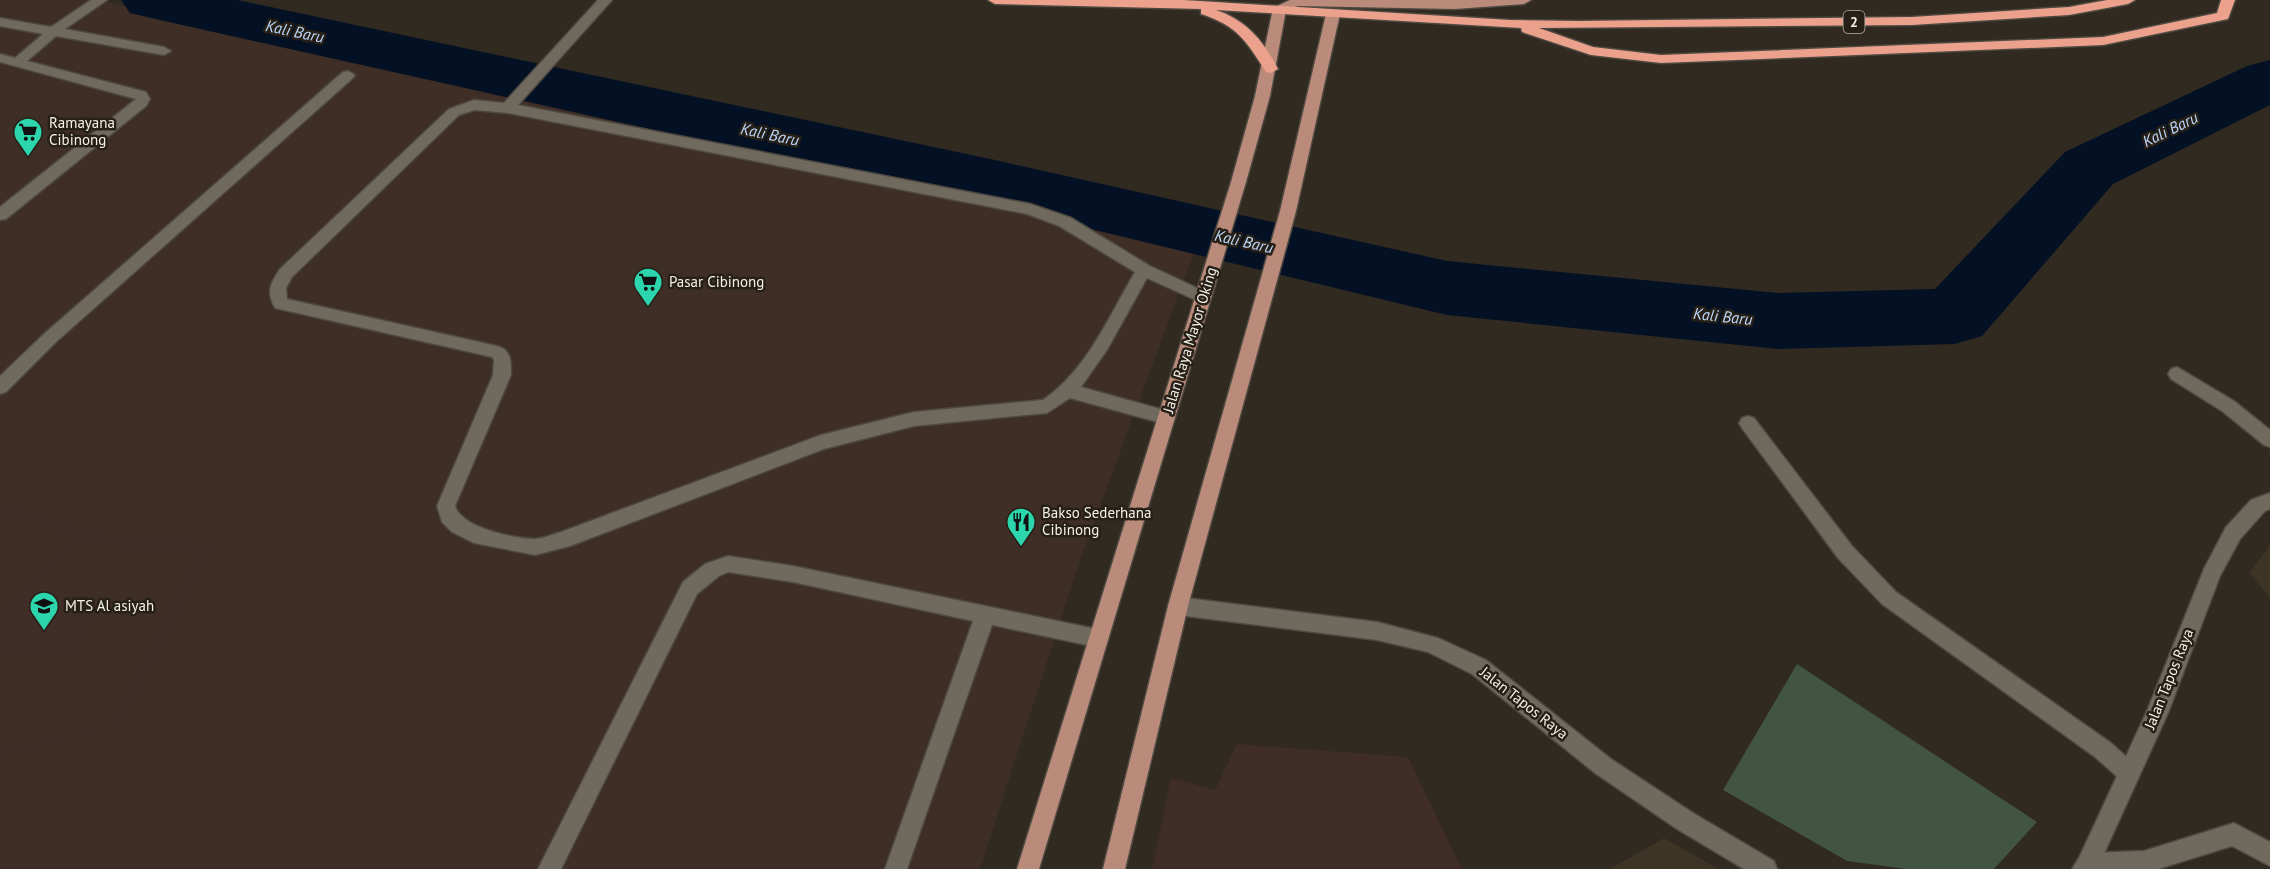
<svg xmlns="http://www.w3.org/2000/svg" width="2270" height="869" font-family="'PT Sans',sans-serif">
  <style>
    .commercial { fill: #3f2e26 }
    .built { fill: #3d3425 }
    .education { fill: #402d27 }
    .green { fill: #425443 }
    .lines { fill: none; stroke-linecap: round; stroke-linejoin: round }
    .river { fill: #041125; fill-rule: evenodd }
    .lane-casing { stroke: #4d4840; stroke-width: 3 }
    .street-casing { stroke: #4d4840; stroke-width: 3 }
    .secondary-casing { stroke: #4d4840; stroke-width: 3 }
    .primary-casing { stroke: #4d4840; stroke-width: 3 }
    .highway-casing { stroke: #4d4840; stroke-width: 3 }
    .lane { fill: #6f695e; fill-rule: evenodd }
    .street { fill: #6f695e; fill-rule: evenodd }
    .secondary { fill: #6f695e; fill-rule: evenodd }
    .primary { fill: #ba8b7a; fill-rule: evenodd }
    .highway { fill: #eca18c; fill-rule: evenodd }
    .labels { text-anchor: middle; stroke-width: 5; stroke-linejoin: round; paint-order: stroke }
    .shield { fill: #262017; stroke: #b7b2ab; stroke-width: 1.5 }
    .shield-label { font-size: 14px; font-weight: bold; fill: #f5f1eb }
    .poi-label { font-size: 15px; fill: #f5f1eb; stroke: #262017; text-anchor: start }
    .street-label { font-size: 15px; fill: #f5f1eb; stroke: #262017 }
    .water-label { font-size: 16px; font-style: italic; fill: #bcd8fd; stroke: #262017 }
  </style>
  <rect width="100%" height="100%" fill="#302a20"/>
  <path class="commercial" d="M0,0H98L211,26L488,78L1200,236L1079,563L980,869H0Z"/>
  <path class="built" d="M2270,545V597L2249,573Z
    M1664,838L1719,869H1610Z"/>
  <path class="education" d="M7,503L92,531L215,543L123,725L0,758V749L109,725L197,551L75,546L27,597L107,598L76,656L0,657V609L74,537L13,515L0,527V509Z
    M1237,744L1408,757L1462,869H1152L1171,778L1215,790Z"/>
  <path class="green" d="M1797,664L2037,822L1994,869H1906L1847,861L1723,790Z"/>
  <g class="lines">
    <path class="river" d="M121,0H237L995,160L1447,261L1778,293L1935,289L2065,152L2247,66L2270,60V105L2113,184L1982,336L1955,344L1778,349L1447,315L995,206L151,18L130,13Z"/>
    <g class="lane-casing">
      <path id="lane" d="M91,0H107L65,29L164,47L171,51L164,55L56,36L27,61L146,92L150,99L146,106L6,219L0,220V207L136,99L0,62V54L15,58L43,34L0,26V18L51,27Z
        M598,0H612L518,105L1030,204L1071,218L1150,266L1208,293L1210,297L1208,301L1202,303L1147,278L1107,350L1081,387L1171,412L1174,417L1171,422L1165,424L1070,398L1047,413L914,426L824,449L570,546L535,555L474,543L452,532L442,522L437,506L493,375L494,360L492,357L275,308C266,292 270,284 280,269L449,109L474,100L504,103ZM475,110L508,113L1027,214L1059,226L1135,272C1109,316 1087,370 1043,400L914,412L821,435L561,532C553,534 543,539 534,539C513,538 462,528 455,506L511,375C511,362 512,350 497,346L287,299L286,288L292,277L459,115Z
        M348,71L355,75L353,78L56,342L6,392L0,394V376L44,334L343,72Z
        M2177,367L2234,401L2270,430V447L2264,445L2222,411L2171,379L2168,374L2171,369Z
        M1748,416L1754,418L1852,546L1896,592L2111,743L2137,766L2140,773L2137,780L2129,783L2121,780L2095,757L1882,604L1838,558L1742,428L1739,423L1742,418Z
        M728,556L793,566L1096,629L1103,632L1106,638L1103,644L1096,647L992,625L907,869H885L973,621L793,582L728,572L719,576L697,594L561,869H538L683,582L705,564Z"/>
    </g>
    <g class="street-casing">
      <path id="street" d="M2234,823L2270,842V866L2232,846L2158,869H2079L2077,864L2080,856L2088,853L2144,851Z"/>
    </g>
    <g class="secondary-casing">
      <path id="secondary" d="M2270,493V509L2265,511L2240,539L2220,576L2168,713L2097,869H2072L2080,856L2147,711L2204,569L2226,527L2251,500Z
        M1178,597L1377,622L1438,638L1486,660L1611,759L1693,813L1774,861L1777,869H1744L1677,829L1595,773L1472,674L1428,652L1377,640L1178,615L1171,612L1168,606L1171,600Z"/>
    </g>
    <g class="primary-casing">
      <path id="primary" d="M1290,0H1531L1524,4L1455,9L1298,6L1286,10L1270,96L1246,182L1039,869H1017L1231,182L1255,96L1273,8Z
        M1333,10L1340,14L1296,211L1188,606L1125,869H1103L1168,606L1280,211L1326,14Z"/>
    </g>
    <g class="highway-casing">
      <path id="highway" d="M988,0H1184L1510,20L1578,21L1912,17L2069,7L2107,0H2135L2128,4L2069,15L1912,25L1539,28L1593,47L1661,55L2103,37L2217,13L2221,0H2235L2228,19L2103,45L1661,63L1591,55L1522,32L1521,28L1216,10C1246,20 1264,41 1278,69L1271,73L1266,72C1246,41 1238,26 1201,14V9L995,4Z"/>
    </g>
    <use href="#lane" class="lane"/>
    <use href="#street" class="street"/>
    <use href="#secondary" class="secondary"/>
    <use href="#primary" class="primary"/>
    <use href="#highway" class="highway"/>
  </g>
  <defs>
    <g id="supermarket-pin" transform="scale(1.5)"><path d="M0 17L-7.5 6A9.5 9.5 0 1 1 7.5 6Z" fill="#2cd5ab" stroke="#262017"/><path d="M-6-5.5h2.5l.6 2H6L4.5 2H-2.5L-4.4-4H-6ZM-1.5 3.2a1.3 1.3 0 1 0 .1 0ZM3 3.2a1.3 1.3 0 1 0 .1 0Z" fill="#111"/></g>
    <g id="restaurant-pin" transform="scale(1.5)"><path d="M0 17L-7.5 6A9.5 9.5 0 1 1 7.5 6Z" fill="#2cd5ab" stroke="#262017"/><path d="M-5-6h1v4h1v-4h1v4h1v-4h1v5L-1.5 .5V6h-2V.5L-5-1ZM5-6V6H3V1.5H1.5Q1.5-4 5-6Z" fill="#111"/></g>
    <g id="school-pin" transform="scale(1.5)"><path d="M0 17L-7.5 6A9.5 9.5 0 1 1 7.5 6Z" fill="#2cd5ab" stroke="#262017"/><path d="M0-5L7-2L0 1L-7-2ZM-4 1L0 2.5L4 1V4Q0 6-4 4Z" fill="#111"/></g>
  </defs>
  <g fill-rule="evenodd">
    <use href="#supermarket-pin" x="28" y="132"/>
    <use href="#supermarket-pin" x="648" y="282"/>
    <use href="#restaurant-pin" x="1021" y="522"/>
    <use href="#school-pin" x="44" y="606"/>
  </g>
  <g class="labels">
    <rect class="shield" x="1843.5" y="11" width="21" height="22" rx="4.5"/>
    <g class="shield-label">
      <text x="1854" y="27">2</text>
    </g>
    <g class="poi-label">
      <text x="49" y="128">Ramayana<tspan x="49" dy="17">Cibinong</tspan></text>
      <text x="669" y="287">Pasar Cibinong</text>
      <text x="1042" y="518">Bakso Sederhana<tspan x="1042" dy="17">Cibinong</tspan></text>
      <text x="65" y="611">MTS Al asiyah</text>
    </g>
    <g class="street-label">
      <text transform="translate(1190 340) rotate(-73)" y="5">Jalan Raya Mayor Oking</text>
      <text transform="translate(2169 679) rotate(-68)" y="5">Jalan Tapos Raya</text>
      <text transform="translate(1524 703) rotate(38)" y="5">Jalan Tapos Raya</text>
    </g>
    <g class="water-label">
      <text transform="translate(295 31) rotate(12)" y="6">Kali Baru</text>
      <text transform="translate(2170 129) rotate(-26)" y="6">Kali Baru</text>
      <text transform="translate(770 134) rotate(12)" y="6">Kali Baru</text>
      <text transform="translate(1244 241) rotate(13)" y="6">Kali Baru</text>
      <text transform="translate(1723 316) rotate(6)" y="6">Kali Baru</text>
    </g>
  </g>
</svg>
